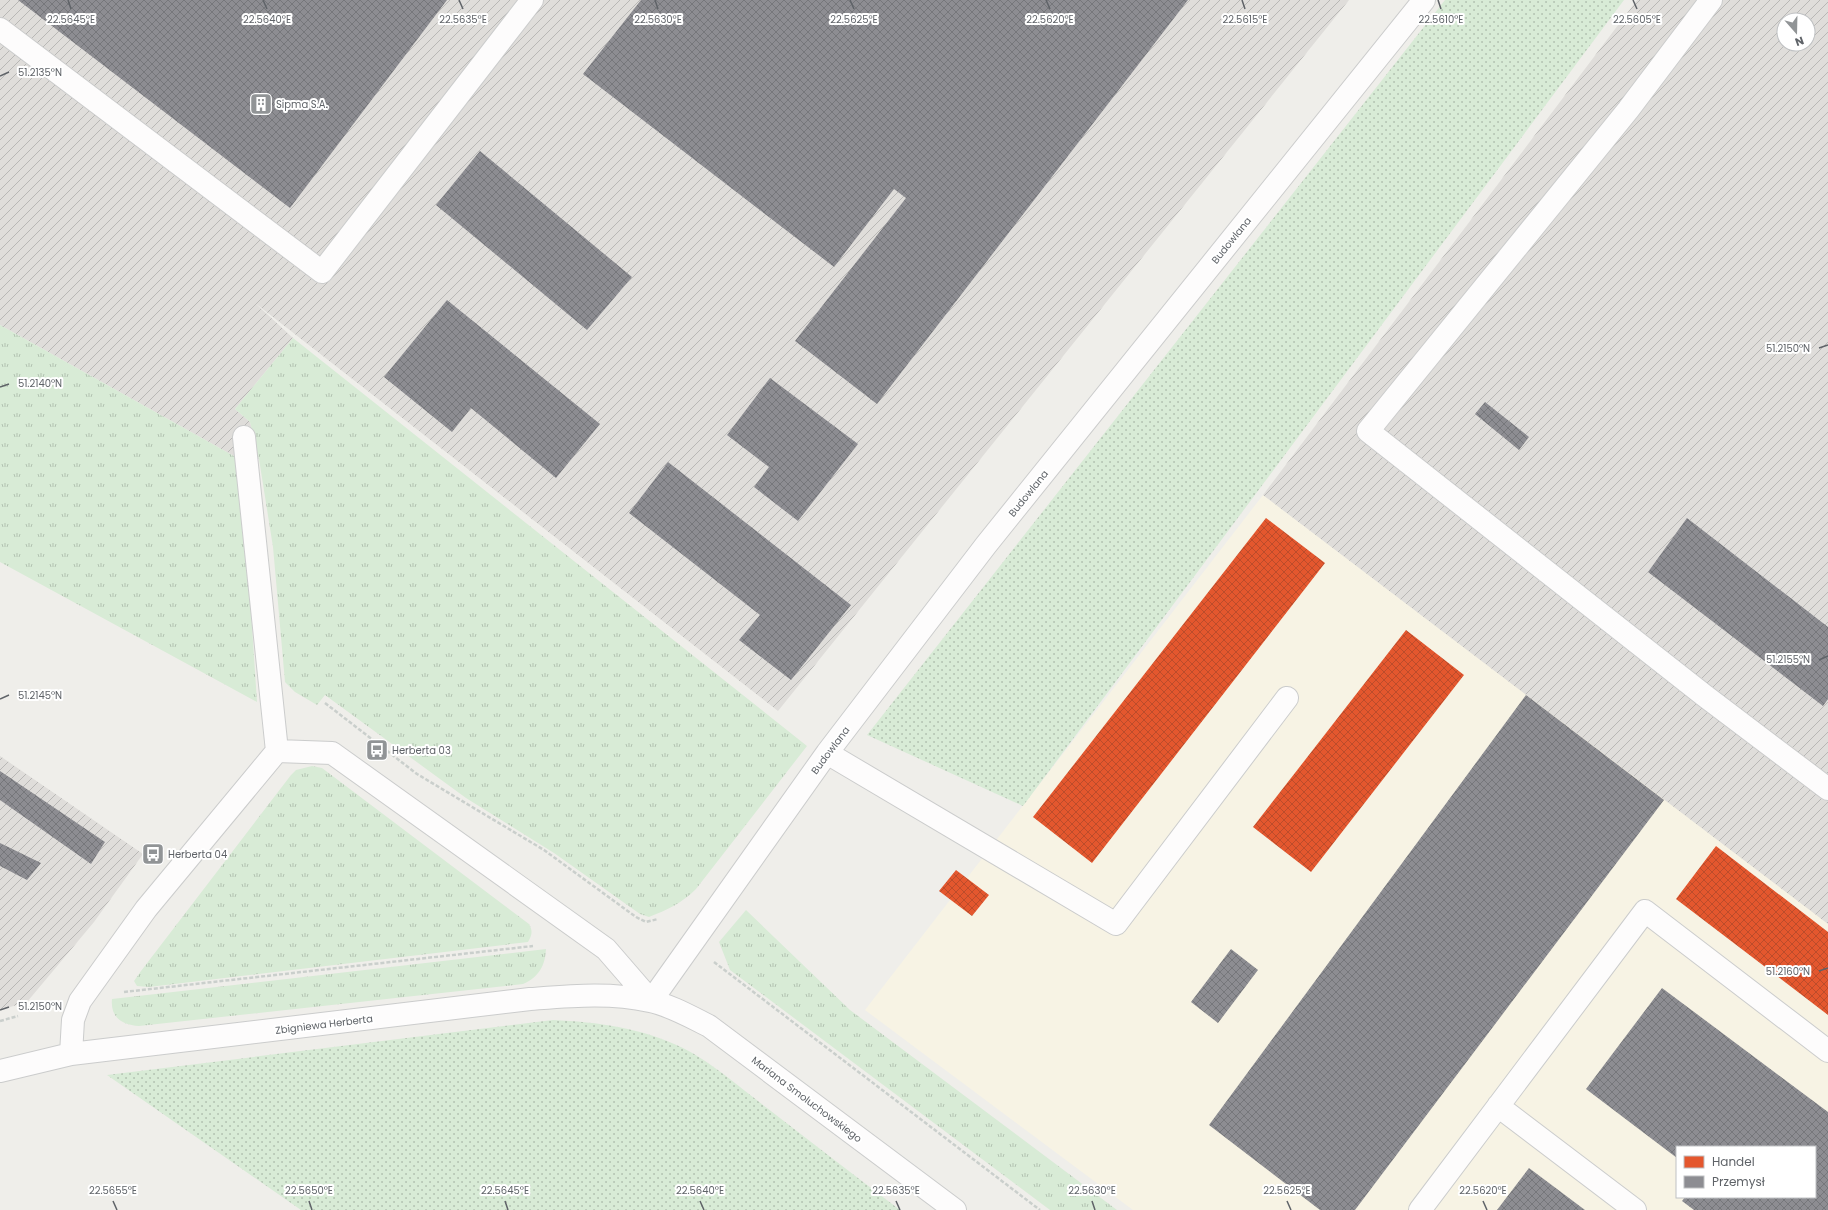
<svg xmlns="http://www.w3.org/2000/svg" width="1828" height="1210" font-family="Poppins,sans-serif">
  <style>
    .commercial { fill: #f7f3e4; fill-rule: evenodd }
    .industrial { fill: url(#industrial-furrows); fill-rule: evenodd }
    .grass { fill: url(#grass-tufts) }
    .park { fill: url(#park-dots) }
    .shops { fill: url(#shops-cross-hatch) }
    .industry { fill: url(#industry-cross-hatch) }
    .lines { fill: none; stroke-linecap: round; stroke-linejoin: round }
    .minor-casing { stroke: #cbcccc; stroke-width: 24 }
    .path { stroke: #cacfcc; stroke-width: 2.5; stroke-dasharray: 4 2; stroke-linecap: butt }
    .minor { stroke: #fdfcfc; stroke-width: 22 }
    .ticks { fill: none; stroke: #5f6368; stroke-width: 1.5 }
    .labels { text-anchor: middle; stroke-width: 4; stroke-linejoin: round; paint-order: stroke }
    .poi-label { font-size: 10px; fill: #5f6368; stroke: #fff; text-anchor: start }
    .street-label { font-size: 10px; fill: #5f6368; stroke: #fff }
    .ticks-label { font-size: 10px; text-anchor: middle; fill: #5f6368; stroke: #fff; stroke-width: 4; stroke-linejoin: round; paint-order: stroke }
  </style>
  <defs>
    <pattern id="industrial-furrows" width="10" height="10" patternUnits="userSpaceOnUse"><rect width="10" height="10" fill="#dfddda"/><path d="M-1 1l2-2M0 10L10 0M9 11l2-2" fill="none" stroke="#b8b7b5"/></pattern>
    <pattern id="grass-tufts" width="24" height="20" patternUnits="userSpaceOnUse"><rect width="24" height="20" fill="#d8ebd6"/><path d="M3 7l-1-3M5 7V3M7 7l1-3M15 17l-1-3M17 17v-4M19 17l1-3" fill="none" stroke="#b2c2b1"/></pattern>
    <pattern id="park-dots" width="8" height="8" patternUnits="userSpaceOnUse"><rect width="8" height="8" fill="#d8ebd6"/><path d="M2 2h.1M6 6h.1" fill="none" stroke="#b2c2b1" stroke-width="1.8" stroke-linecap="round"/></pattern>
    <pattern id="shops-cross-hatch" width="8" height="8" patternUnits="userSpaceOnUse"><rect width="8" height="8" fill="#e4572e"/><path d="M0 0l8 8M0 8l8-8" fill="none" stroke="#bc4c2b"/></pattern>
    <pattern id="industry-cross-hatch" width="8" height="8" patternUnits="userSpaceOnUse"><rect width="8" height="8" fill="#8d8d92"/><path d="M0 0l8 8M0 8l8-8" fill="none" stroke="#76777b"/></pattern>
  </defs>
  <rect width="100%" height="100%" fill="#efeeea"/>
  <path class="commercial" d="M1263,495L1828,923V1210H1133L865,1010ZM1677,1147H1815V1197H1677Z"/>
  <path class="industrial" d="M0,0H1349L778,711L255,303L293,338L235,409L250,422L259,459L241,460L0,325Z
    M1637,0H1828V924L1263,495ZM1784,20H1808V44H1784Z
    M0,756L143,854L94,922L27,1002L0,1010Z"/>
  <path class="grass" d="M0,325L241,460L257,702L0,562Z
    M293,338L807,746L696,889C682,903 667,910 649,917L640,914L554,853L466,798L325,695L317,705L295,692L285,682L273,547L259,459L250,422L235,409Z
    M312,766L322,768L529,924C533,931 532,935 528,942L149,987L137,986L134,981L141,971L291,775L296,770Z
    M746,910L850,1010L1117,1210H1050L730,970L719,942Z
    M546,949C545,966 539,977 523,984L139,1026C122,1025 110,1017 112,999Z"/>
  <path class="park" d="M1445,0H1624L1023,806L867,735Z
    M553,1020C597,1022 643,1028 683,1048C711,1062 742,1089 767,1108C811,1142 855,1176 900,1210H301L107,1075Z"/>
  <path class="shops" d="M1266,518L1325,563L1092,863L1033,817Z
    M1406,630L1464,675L1311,872L1253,827Z
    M1716,846L1828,932V1015L1676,899Z
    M956,870L989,895L972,916L939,891Z"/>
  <path class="industry" d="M18,0H447L290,208Z
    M641,0H1188L877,404L795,341L906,198L894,189L834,267L583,74Z
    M480,151L632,277L587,330L436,205Z
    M447,300L600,424L556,478L471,408L452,432L384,377Z
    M770,378L858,444L798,521L754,487L769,467L727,435Z
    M1485,402L1529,437L1519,450L1475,414Z
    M668,462L851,605L791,680L739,640L760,615L629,513Z
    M1687,518L1828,627V699L1823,706L1648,572Z
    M1526,695L1664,800L1355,1210H1320L1209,1125Z
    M0,771L105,842L91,864L0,800Z
    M0,843L41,863L27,880L0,866Z
    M1231,949L1258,970L1218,1023L1191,1002Z
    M1662,988L1828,1112V1210H1694L1682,1201L1685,1197H1815V1147H1677V1158L1586,1089Z
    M1529,1168L1585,1210H1497Z"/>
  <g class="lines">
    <g class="minor-casing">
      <path id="minor" d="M1711,0L1628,110L1368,431L1705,696L1828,789
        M0,29L322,272L532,0
        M277,751L332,753L606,949L651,1001
        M827,753L1116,924L1287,698
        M651,1001L827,753L986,545L1424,0
        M71,1054L73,1020L80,1001L146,909L277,751L244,437
        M0,1071L71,1054L530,999C570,996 610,992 650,1001C670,1005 691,1017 709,1026L955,1210
        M1498,1106L1635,1210
        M1420,1210L1645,911L1828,1051"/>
    </g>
    <path class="path" d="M325,703L417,774L544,850L636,917L646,922L658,919
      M714,962L1040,1210
      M124,992L533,946
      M0,1021L18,1016"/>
    <use href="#minor" class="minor"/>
  </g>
  <path class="ticks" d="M68,0L71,9M263,0L267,9M459,0L463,9M655,0L658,9M850,0L854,9M1046,0L1050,9M1242,0L1245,9M1438,0L1441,9M1633,0L1637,9M0,76L9,72M1819,348L1828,345M0,387L9,384M1819,660L1828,656M0,699L9,695M1819,971L1828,968M0,1010L9,1007M113,1201L117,1210M309,1201L312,1210M505,1201L508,1210M700,1201L704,1210M896,1201L900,1210M1092,1201L1095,1210M1287,1201L1291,1210M1483,1201L1487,1210"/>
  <defs>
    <g id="building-square" transform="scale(1.15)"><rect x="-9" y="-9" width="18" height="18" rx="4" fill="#919496" stroke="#fff"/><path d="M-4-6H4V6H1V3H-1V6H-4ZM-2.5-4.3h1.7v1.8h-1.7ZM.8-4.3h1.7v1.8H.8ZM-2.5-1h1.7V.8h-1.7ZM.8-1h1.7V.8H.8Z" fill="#fff"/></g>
    <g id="bus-square" transform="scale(1.15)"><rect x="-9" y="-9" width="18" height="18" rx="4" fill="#919496" stroke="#fff"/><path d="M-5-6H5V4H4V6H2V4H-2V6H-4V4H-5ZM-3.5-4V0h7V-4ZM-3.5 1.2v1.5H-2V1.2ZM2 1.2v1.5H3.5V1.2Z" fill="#fff"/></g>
  </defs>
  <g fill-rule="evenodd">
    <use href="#building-square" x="261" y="104"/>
    <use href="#bus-square" x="377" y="750"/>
    <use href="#bus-square" x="153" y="854"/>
  </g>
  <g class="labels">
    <g class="poi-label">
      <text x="276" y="108">Sipma S.A.</text>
      <text x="392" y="754">Herberta 03</text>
      <text x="168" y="858">Herberta 04</text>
    </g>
    <g class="street-label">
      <text transform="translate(1231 240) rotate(-51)" y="4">Budowlana</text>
      <text transform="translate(1028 493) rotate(-51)" y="4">Budowlana</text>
      <text transform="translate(830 750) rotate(-53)" y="4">Budowlana</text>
      <text transform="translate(324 1024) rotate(-7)" y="4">Zbigniewa Herberta</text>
      <text transform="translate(807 1099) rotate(37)" y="4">Mariana Smoluchowskiego</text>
    </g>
  </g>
  <g class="ticks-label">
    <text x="71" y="23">22.5645°E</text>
    <text x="267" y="23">22.5640°E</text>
    <text x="463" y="23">22.5635°E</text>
    <text x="658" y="23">22.5630°E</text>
    <text x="854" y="23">22.5625°E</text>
    <text x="1050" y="23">22.5620°E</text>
    <text x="1245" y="23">22.5615°E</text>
    <text x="1441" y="23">22.5610°E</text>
    <text x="1637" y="23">22.5605°E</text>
    <text x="40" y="76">51.2135°N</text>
    <text x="1788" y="352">51.2150°N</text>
    <text x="40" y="387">51.2140°N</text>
    <text x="1788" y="663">51.2155°N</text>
    <text x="40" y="699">51.2145°N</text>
    <text x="1788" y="975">51.2160°N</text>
    <text x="40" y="1010">51.2150°N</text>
    <text x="113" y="1194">22.5655°E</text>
    <text x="309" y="1194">22.5650°E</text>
    <text x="505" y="1194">22.5645°E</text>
    <text x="700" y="1194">22.5640°E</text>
    <text x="896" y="1194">22.5635°E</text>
    <text x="1092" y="1194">22.5630°E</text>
    <text x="1287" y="1194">22.5625°E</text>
    <text x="1483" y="1194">22.5620°E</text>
  </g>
  <rect x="1676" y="1146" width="140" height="52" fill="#ffffff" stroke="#bfc1c3"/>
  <rect x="1684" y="1156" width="20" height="12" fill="#e4572e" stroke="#bfc1c3"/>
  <text x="1712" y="1166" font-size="12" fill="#5f6368">Handel</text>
  <rect x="1684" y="1176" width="20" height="12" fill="#8d8d92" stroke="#bfc1c3"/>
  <text x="1712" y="1186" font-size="12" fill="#5f6368">Przemysł</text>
  <g transform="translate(1796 32) rotate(160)"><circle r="19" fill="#ffffff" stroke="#bfc1c3"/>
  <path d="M0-3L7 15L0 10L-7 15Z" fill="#919496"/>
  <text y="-6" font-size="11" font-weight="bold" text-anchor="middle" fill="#5f6368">N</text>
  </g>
</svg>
